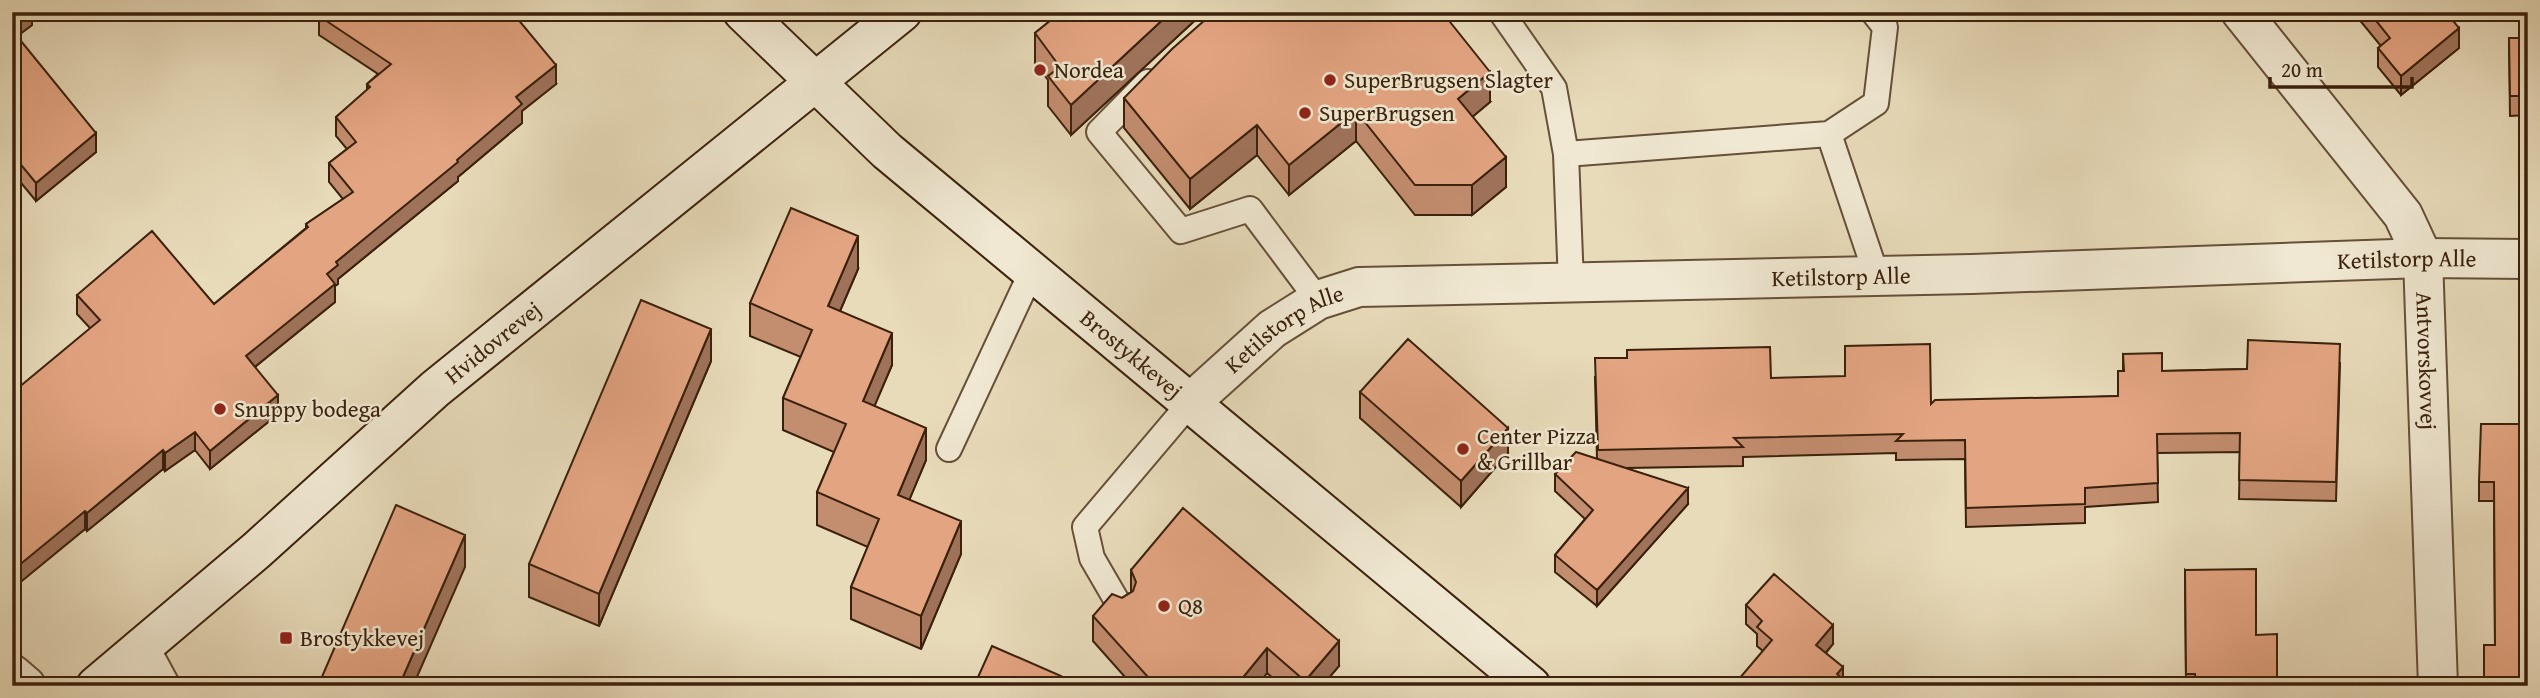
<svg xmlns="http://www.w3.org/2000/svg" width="2540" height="698" font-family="'Gentium Book Plus',serif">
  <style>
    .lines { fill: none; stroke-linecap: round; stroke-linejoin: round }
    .lane-casing { stroke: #665038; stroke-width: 28 }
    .street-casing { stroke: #665038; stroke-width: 42 }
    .secondary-casing { stroke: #3b210c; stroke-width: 42 }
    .lane { stroke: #f0e8d2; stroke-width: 24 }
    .street { stroke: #f0e8d2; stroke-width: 38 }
    .secondary { stroke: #f0e8d2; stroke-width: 38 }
    .wall { fill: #c38d6f; stroke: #3b210c; stroke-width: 2 }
    .shaded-wall { fill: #9f735a; stroke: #3b210c; stroke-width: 2 }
    .building { fill: #e3a481; stroke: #3b210c; stroke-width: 2 }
    .poi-dot { fill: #8f2418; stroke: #f0e8d2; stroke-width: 2.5 }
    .labels { text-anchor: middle; stroke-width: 5; stroke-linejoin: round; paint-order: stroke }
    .poi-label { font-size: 23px; fill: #3b210c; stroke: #f0e8d2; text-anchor: start }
    .street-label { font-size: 23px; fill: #3b210c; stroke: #f0e8d2 }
  </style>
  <rect width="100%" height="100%" fill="#e8dbba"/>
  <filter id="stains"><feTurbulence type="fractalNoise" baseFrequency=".00286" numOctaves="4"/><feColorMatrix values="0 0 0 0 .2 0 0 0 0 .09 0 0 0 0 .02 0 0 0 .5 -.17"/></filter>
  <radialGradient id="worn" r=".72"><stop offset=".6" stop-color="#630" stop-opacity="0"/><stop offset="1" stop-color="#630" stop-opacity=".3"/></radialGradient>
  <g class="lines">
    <g class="lane-casing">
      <path id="lane" d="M1501,12L1554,88L1566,154L1571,284
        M1148,82L1099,132L1181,231L1250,209L1318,300
        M1829,134L1876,103L1885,27L1873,12
        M1566,154L1829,134L1877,277
        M949,449L1032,271
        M1121,608L1092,558L1085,527L1190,403"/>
    </g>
    <g class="street-casing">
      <g id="street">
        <path id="s1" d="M2241,12L2403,215L2423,258L2438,686"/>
        <path id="s2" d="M1190,403L1272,329L1318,300L1359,287L1972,274L2423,258L2528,259"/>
        <path d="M140,649L160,686"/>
        <path d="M12,674L26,686"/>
      </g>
    </g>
    <g class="secondary-casing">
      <g id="secondary">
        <path id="s3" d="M743,12L887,151L1531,686"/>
        <path id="s4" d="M96,686L257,550L435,389L902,12"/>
      </g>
    </g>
    <use href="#lane" class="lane"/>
    <use href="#street" class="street"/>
    <use href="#secondary" class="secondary"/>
  </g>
  <path class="wall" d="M12,12H32V25L17,36L96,152L36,201L12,172Z
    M1061,12H1204L1071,135L1048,106V80L1035,63V33Z
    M2353,12H2446L2459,48L2401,95L2378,67V48L2381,46Z
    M319,16L556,84L522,111V123L458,177V181L338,279V284L335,286V302L255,367L278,414L210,469L195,450L165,471L163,469L87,531L85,529L12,589L90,328L77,314V295L214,304L306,228V224L343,199L329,182V163L347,149L336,136V117L367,90V84L378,74L319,35Z
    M2509,38H2528V115L2510,116Z
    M1124,98L1490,102L1472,117L1506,187L1472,215H1415L1356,141L1289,195L1257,155L1190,209L1124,128Z
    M858,269L840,311L892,365L874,406L926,460L909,500L961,554L921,649L851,619V587L868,547L817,525V492L834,452L783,430V398L801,357L750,336V303Z
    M2123,354L2162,371L2247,369L2340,363L2336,501L2239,499L2240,452L2157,453L2158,502L2085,507V523L1966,527L1965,459L1896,460V453L1743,457V466L1628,468L1688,504L1597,606L1555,572V555L1585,519L1555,491V474L1597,459L1595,377L1771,378L1931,404L2118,396L2123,371Z
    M711,361L599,626L529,597V564Z
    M1360,392L1508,453L1461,507L1360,418Z
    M2528,424L2495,645L2494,501H2479V482Z
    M1131,570L1339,666L1322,686H1282L1267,673L1257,686H1133L1093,641V616L1131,592Z
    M2185,570L2256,635L2277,686H2186Z
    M1746,605L1833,644L1826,653L1843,680L1763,651L1757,646V634L1746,624Z"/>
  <path class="shaded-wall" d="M25,12H32V25L12,40V22Z
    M1171,12H1204L1071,135V105Z
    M2459,28V48L2401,95V76Z
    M556,65V84L522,111V123L458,177V181L338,279V284L335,286V302L246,374V356L327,274L336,262L457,160L516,97Z
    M1490,72V102L1458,129V99Z
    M1356,111V141L1289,195V165Z
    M1257,125V155L1190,209V179Z
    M96,133V152L36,201V183Z
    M1506,157V187L1472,215V185Z
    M858,236V269L828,339V306Z
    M711,329V361L599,626V594Z
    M892,333V365L863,433V401Z
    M278,395V414L210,469V451Z
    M926,428V460L898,527V495Z
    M1508,428V453L1461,507V481Z
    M195,432V450L165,471V453Z
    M163,450V469L87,531V513Z
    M1688,488V504L1597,606V590Z
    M85,511V529L12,589V571Z
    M961,521V554L921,649V616Z
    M465,535V567L413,686H399Z
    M1833,625V644L1816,664V645Z
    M1339,641V666L1322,686H1305V681Z
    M1267,648V673L1257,686H1236Z
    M1843,667V686L1837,674Z
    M1061,676V686H1056Z"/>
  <path class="building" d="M12,12H25L12,22Z
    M321,12H512L556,65L516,97L522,104L457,160L458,162L336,262L338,265L327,274L335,284L246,356L278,395L210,451L195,432L165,453L163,450L87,513L85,511L12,571V393L100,320L77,295L152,231L214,304L308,227L306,224L353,192L329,163L356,142L336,117L370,87L367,84L391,64L319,16Z
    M1061,12H1171L1071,105L1048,76L1060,67L1035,33Z
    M1214,12H1442L1490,72L1458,99L1506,157L1472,185H1415L1356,111L1289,165L1257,125L1190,179L1124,98L1172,49Z
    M2369,12H2446L2459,28L2401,76L2378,48L2390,38Z
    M12,30L96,133L36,183L12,154Z
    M2509,38H2528V96H2510Z
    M791,208L858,236L828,306L892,333L863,401L926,428L898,495L961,521L921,616L851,587L879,519L817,492L846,424L783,398L812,330L750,303Z
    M641,300L711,329L599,594L529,564Z
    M1408,339L1508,428L1461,481L1360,392Z
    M2248,340L2340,344L2336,482L2239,480L2240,433L2157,434L2158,483L2085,488V504L1966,508L1965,440L1896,441L1903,434L1734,438L1743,447L1598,450L1595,358H1627V350L1770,347L1771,378L1845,376V346L1930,344L1931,404L1935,400L2118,396V371H2124L2123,354L2162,353V371L2247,369Z
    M2481,424H2528V686H2484V645H2495L2494,482H2479Z
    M1576,452L1688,488L1597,590L1555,555L1593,510L1555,474Z
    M396,505L465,535L399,686H318Z
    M1183,508L1339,641L1305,681L1267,648L1236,686H1156L1093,616L1112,594L1122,598L1133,591L1136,582L1131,570Z
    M2256,569V635L2277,634V686H2196L2195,674H2186L2185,570Z
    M1774,574L1833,625L1816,645L1843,667L1837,674L1850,686H1733L1772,640L1757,627L1762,621L1746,605Z
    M992,646L1061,676L1056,686H974Z"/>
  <g class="poi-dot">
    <circle cx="1040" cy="70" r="7"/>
    <circle cx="1330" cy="80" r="7"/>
    <circle cx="1305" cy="113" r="7"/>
    <circle cx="220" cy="409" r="7"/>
    <circle cx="1463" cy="449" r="7"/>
    <circle cx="1164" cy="606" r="7"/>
    <rect x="279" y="631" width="14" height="14" rx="3.5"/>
  </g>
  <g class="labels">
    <g class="poi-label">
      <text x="1054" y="78">Nordea</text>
      <text x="1344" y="88">SuperBrugsen Slagter</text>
      <text x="1319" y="121">SuperBrugsen</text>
      <text x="234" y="417">Snuppy bodega</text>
      <text x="1477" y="444">Center Pizza<tspan x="1477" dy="26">&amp; Grillbar</tspan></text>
      <text x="1178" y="614">Q8</text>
      <text x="300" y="646">Brostykkevej</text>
    </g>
    <g class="street-label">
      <text dy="8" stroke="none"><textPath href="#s2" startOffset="1256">Ketilstorp Alle</textPath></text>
      <text dy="8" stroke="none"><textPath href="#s2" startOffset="690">Ketilstorp Alle</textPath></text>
      <text dy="8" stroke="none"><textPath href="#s2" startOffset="121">Ketilstorp Alle</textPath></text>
      <text dy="8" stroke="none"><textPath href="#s4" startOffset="525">Hvidovrevej</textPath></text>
      <text dy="8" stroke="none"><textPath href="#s3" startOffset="518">Brostykkevej</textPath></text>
      <text dy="8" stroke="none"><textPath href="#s1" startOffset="410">Antvorskovvej</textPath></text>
    </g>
  </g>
  <rect width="2540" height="698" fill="none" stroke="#e8dbba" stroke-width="42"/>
  <rect x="14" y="14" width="2512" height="670" fill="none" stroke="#3b210c" stroke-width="3.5"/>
  <rect x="21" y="21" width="2498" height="656" fill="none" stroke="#3b210c" stroke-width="2"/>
  <path d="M2270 77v10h142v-10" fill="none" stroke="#3b210c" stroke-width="3.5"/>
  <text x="2281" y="77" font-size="21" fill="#3b210c" stroke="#f0e8d2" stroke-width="5" paint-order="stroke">20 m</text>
  <rect width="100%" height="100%" filter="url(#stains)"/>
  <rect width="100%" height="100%" fill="url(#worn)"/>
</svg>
